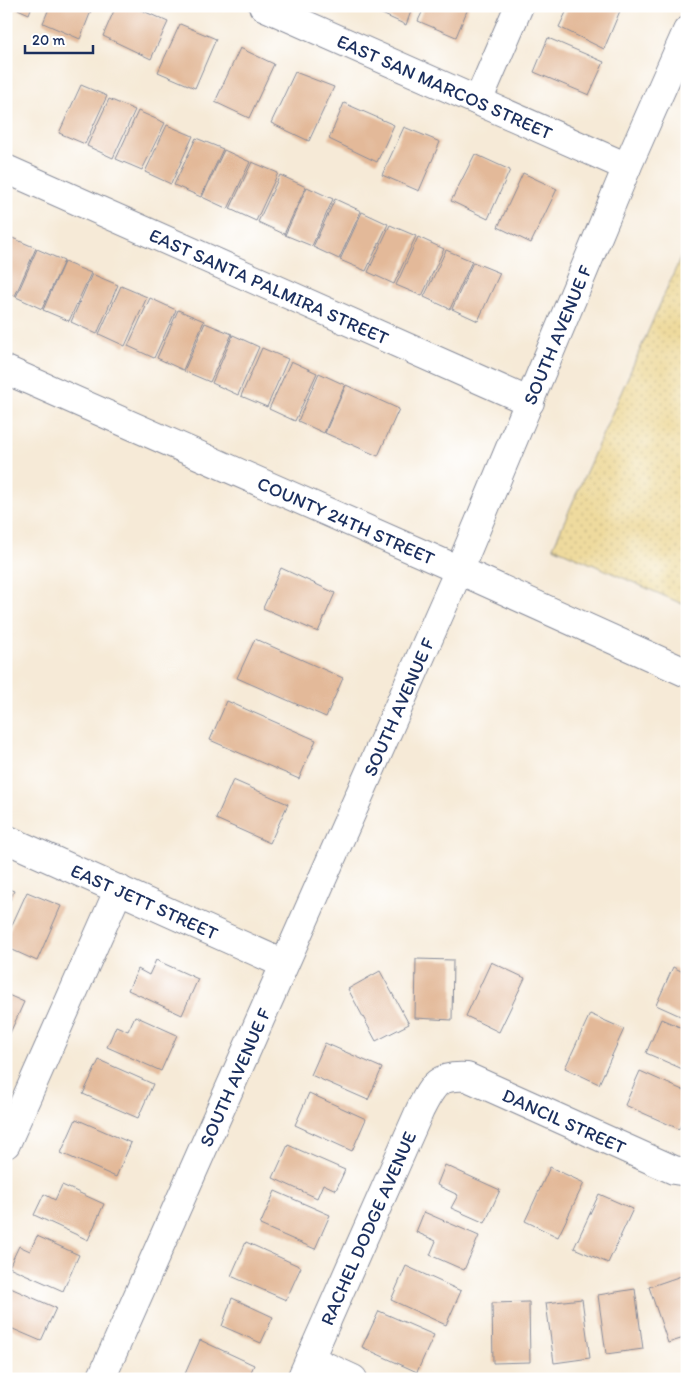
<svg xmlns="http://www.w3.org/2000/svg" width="693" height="1385" font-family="Itim,sans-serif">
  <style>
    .sand { fill: url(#sand-dots); stroke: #84847e }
    .building { fill: #e3b999 }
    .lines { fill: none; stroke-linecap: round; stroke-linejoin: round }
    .minor-casing { stroke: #888c9a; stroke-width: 30 }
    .major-casing { stroke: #888c9a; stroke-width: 30 }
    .minor { stroke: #fff; stroke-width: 28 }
    .major { stroke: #fff; stroke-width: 28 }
    .labels { text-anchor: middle; stroke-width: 4; stroke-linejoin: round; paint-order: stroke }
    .street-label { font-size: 19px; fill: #1b2f5e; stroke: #fff }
  </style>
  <defs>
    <pattern id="sand-dots" width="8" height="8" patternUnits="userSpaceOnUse" patternTransform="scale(1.25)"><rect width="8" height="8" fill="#eeda9e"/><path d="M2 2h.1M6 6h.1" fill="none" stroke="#ccbb8a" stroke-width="1.8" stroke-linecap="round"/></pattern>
  </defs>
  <rect width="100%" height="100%" fill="#fff"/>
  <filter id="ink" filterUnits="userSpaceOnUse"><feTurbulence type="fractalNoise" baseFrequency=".02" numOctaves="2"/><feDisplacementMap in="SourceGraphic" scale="10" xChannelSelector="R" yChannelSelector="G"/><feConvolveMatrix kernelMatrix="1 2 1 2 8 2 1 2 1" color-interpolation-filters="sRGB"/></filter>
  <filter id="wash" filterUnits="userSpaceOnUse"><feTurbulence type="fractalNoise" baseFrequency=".0096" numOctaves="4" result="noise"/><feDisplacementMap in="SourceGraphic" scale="20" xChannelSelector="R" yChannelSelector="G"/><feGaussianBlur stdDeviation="1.12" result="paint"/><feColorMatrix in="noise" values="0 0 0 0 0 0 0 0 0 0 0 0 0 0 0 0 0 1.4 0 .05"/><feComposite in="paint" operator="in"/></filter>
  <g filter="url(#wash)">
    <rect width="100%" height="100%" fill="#f6ead7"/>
    <path class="sand" d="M687,243V606L553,547Z"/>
    <g id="blocks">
      <path class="building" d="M11,6H32L29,14Z
        M50,6H93L80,39L43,23Z
        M116,6H132L168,22L151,59L103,36Z
        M370,6H413L406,25L369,8Z
        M425,6H469L456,37L418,21Z
        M569,6H622L604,49L559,27Z
        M180,24L216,39L195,88L158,72Z
        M548,38L604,62L589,95L534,72Z
        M240,48L274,64L249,118L215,102Z
        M295,72L334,87L309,141L271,123Z
        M81,85L107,96L85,144L59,133Z
        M109,99L135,110L113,158L87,146Z
        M344,103L394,125L377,162L329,139Z
        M138,111L165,123L142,170L116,159Z
        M167,125L193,136L171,184L145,172Z
        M404,127L440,142L419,191L382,175Z
        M196,138L223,149L201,197L174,185Z
        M224,150L250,162L228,209L202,197Z
        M475,154L510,170L488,219L451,201Z
        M252,162L278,173L256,221L230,209Z
        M523,173L557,189L531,243L498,227Z
        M280,175L306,187L284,234L258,222Z
        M307,187L333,199L312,246L285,235Z
        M335,199L361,211L339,259L313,247Z
        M362,212L388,224L366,271L340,260Z
        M390,225L416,236L394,284L368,272Z
        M10,237L36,248L15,296L6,292V244Z
        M418,237L444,249L422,296L396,285Z
        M37,249L64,261L42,309L16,297Z
        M446,250L472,261L450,309L424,297Z
        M64,262L91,273L69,321L43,310Z
        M473,262L500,273L478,321L452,309Z
        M92,274L118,285L97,334L71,322Z
        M121,286L147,297L125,346L99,334Z
        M150,298L176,310L154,358L128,346Z
        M178,310L204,321L183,370L157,358Z
        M205,323L232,334L210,382L184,371Z
        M233,335L259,347L238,395L212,383Z
        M262,348L288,359L267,407L241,396Z
        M291,361L317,373L295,421L269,409Z
        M319,373L345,385L324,433L298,421Z
        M346,385L399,409L378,456L325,433Z
        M281,568L335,593L318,632L263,608Z
        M255,639L343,678L326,717L237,678Z
        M227,701L316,740L299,779L210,740Z
        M233,780L288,804L270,843L216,819Z
        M6,888L14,891L6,908Z
        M27,892L61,906L37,961L6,947V938Z
        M416,959L453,960L452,1020L415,1018Z
        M156,960L198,979L182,1015L128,990L138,969L149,975Z
        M491,962L525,978L499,1032L466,1016Z
        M673,967L687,974V1019L656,1005Z
        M380,971L409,1024L376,1041L348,989Z
        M6,994L24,1002L6,1042Z
        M590,1014L624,1029L599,1084L565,1068Z
        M135,1016L177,1035L161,1071L107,1047L116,1026L128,1031Z
        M661,1019L687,1030V1071L646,1053Z
        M325,1043L382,1068L368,1100L311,1075Z
        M99,1060L153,1084L138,1118L83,1094Z
        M640,1071L687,1092V1112L679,1129L625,1105Z
        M309,1093L366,1119L352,1151L295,1125Z
        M76,1119L131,1143L116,1177L61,1153Z
        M288,1145L345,1170L336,1190L323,1184L317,1198L273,1178Z
        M445,1165L500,1190L485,1223L451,1208L458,1195L437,1185Z
        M550,1167L584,1183L558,1237L525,1221Z
        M62,1185L104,1204L88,1240L34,1215L44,1194L55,1200Z
        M275,1191L330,1215L315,1249L260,1225Z
        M599,1194L633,1209L608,1263L574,1248Z
        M424,1212L479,1236L464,1270L430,1255L436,1241L416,1232Z
        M37,1236L79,1255L63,1291L9,1267L19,1246L30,1251Z
        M246,1242L301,1267L286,1300L231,1276Z
        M406,1266L461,1291L446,1325L391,1300Z
        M684,1275L687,1282V1337L668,1343L649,1287Z
        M6,1286L56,1308L41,1341L6,1326Z
        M635,1289L643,1349L606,1354L598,1295Z
        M232,1298L273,1317L261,1343L222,1326Z
        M582,1299L590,1358L554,1363L546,1303Z
        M529,1302L530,1362L493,1363L492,1303Z
        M379,1311L434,1335L417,1372L362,1347Z
        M200,1340L254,1365L248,1379H195L185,1374Z"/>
    </g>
  </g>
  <g filter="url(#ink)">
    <use href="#blocks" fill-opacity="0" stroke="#888c9a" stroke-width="1"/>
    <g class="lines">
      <g class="minor-casing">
        <g id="minor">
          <path id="s1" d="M263,6L627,167"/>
          <path d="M478,101L519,6"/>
          <path id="s2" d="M6,169L530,402"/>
          <path id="s3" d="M6,370L459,570L627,167L687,31"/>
          <path id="s4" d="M6,839L284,964"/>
          <path d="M6,1144L119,889"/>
          <path d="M310,1359L353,1379"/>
          <path id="s5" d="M301,1379L420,1110C433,1085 437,1075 467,1077L674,1170L687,1172"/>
        </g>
      </g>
      <g class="major-casing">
        <g id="major">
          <path id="s6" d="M101,1379L459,570L687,673"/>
        </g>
      </g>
      <use href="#minor" class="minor"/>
      <use href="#major" class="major"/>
    </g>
  </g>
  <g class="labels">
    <g class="street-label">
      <text dy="7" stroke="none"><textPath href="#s1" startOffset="199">EAST SAN MARCOS STREET</textPath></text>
      <text dy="7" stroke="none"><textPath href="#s2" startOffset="288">EAST SANTA PALMIRA STREET</textPath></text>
      <text dy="7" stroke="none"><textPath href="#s3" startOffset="750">SOUTH AVENUE F</textPath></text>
      <text dy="7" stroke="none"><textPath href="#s3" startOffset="372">COUNTY 24TH STREET</textPath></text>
      <text dy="7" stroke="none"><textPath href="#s6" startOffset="735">SOUTH AVENUE F</textPath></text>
      <text dy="7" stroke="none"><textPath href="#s4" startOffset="152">EAST JETT STREET</textPath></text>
      <text dy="7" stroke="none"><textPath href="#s6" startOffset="330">SOUTH AVENUE F</textPath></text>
      <text dy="7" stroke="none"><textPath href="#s5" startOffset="464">DANCIL STREET</textPath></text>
      <text dy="7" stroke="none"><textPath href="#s5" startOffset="165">RACHEL DODGE AVENUE</textPath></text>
    </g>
  </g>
  <rect width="693" height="1385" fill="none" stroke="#fff" stroke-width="25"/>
  <path d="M25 45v8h68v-8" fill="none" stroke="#1b2f5e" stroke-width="2.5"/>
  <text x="32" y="45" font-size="15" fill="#1b2f5e" stroke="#ffffff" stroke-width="4" paint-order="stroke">20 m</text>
</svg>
